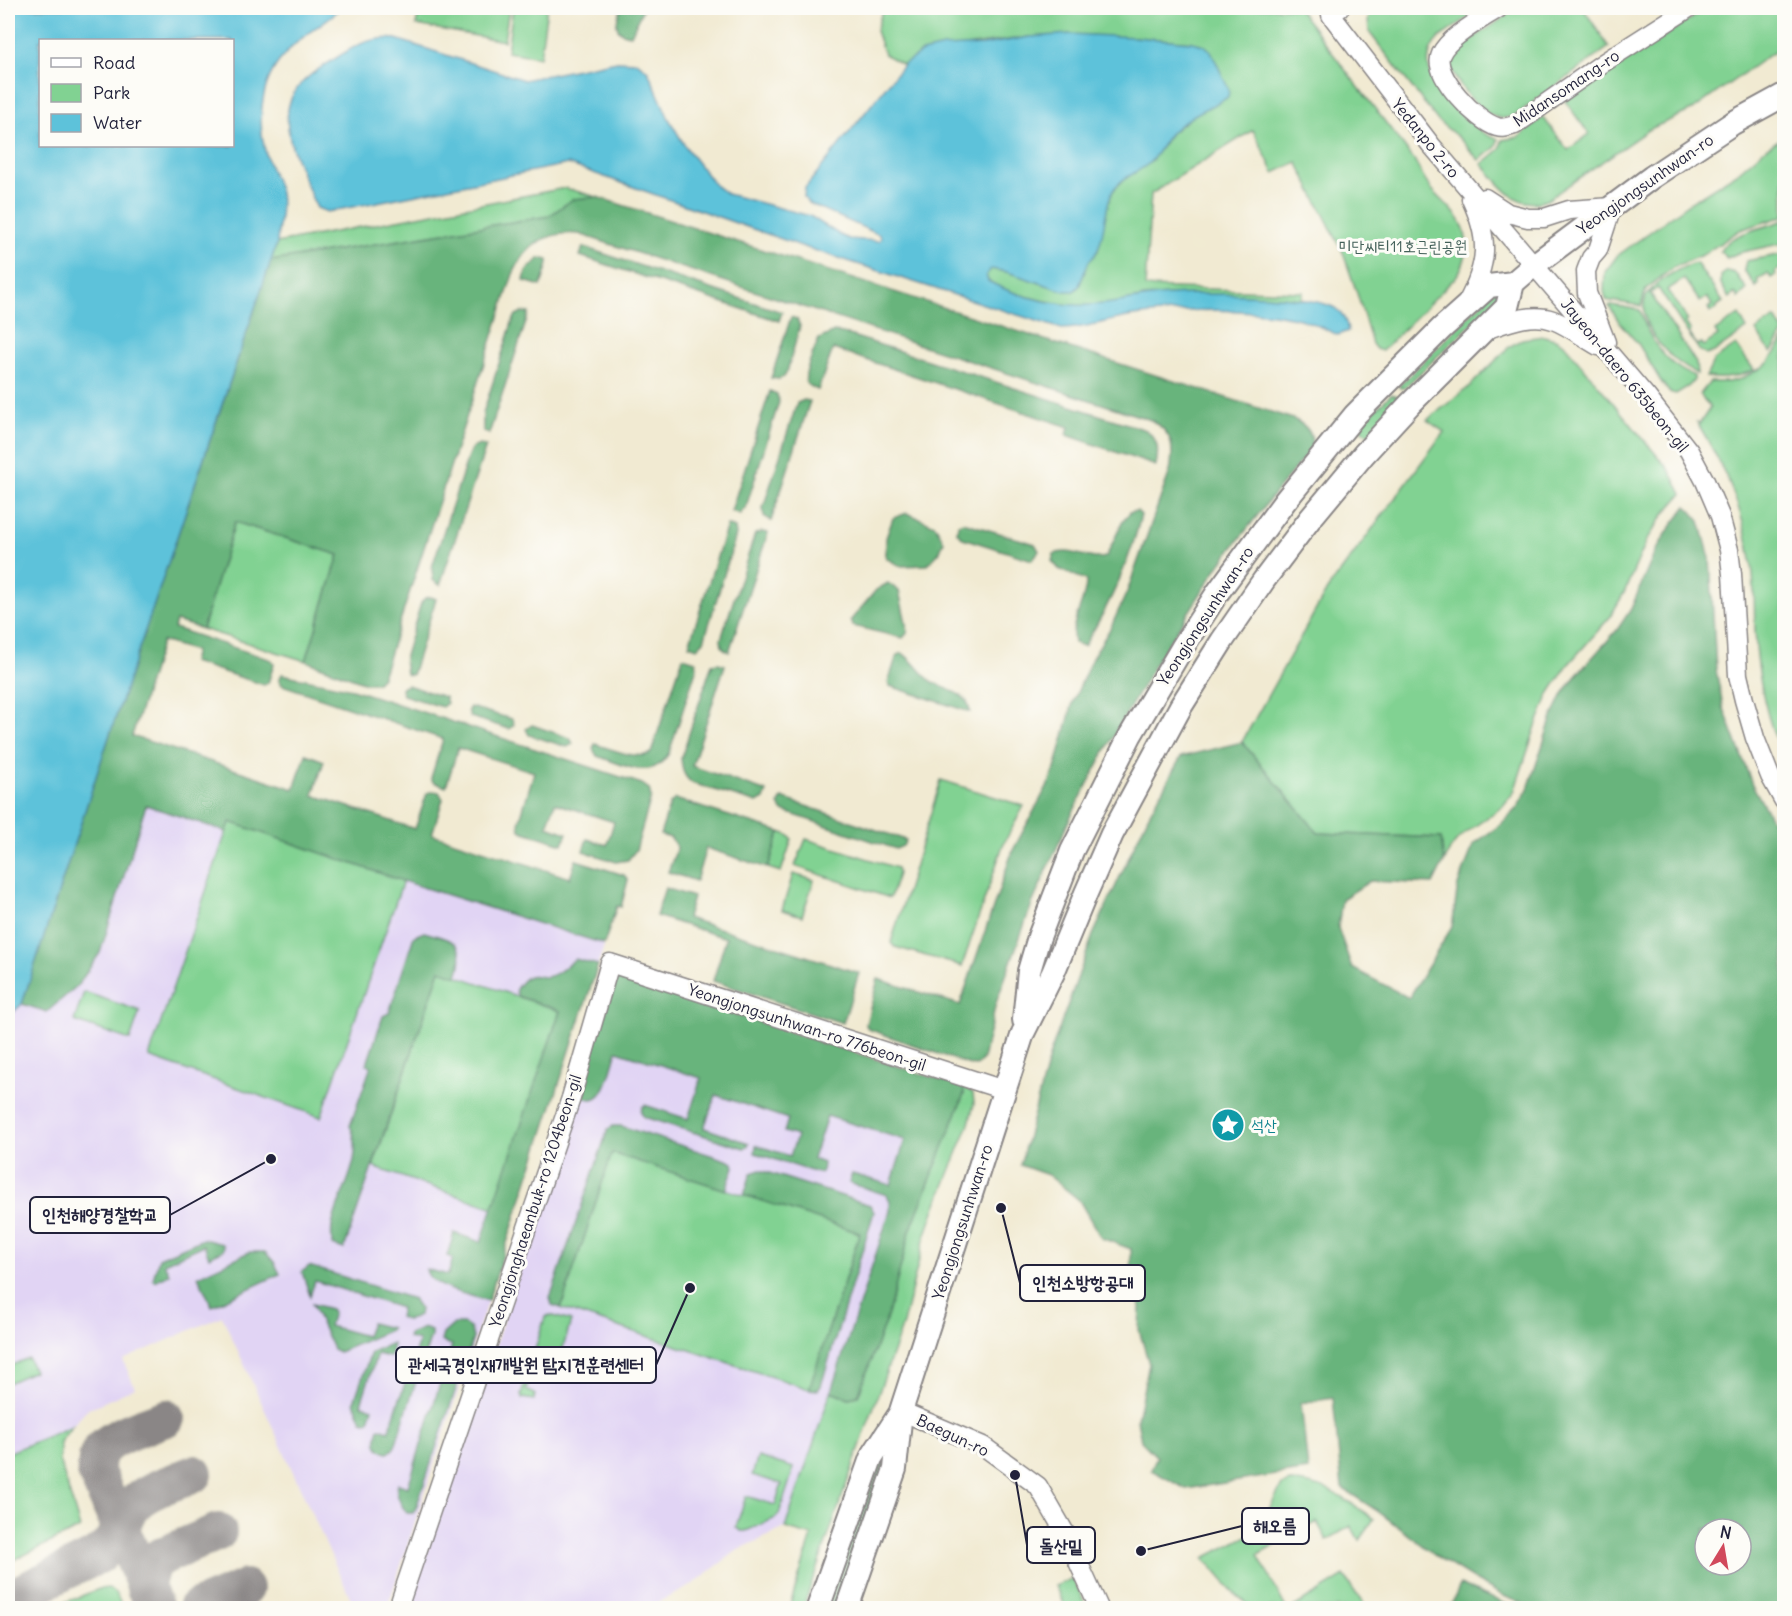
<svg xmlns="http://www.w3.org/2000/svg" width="1792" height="1616" font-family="Delius,'Poor Story',sans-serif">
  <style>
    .built { fill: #e1d4f4 }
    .green { fill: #81d292; stroke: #527a66; stroke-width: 1.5 }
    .forest { fill: #68b47c; stroke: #456b5c; stroke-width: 1.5; fill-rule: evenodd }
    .water { fill: #5dc2da; stroke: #40728a; stroke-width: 1.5; fill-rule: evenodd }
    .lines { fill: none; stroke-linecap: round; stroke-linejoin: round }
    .taxiway { stroke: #8a8686; stroke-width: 38 }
    .minor-casing { stroke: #8a8686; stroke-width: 21 }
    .major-casing { stroke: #8a8686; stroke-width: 26 }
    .minor { stroke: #fff; stroke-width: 18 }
    .major { stroke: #fff; stroke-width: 22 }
    .labels { text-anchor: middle; stroke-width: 6; stroke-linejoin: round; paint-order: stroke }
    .street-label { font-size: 16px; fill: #22223b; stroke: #fdfcf7 }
    .park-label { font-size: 16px; fill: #436059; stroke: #fdfcf7 }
    .culture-label { font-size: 16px; fill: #0d838f; stroke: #fdfcf7; text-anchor: start }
    .leader { fill: none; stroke: #22223b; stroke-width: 2 }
    .callout-dot { fill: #22223b; stroke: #fdfcf7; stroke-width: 2 }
    .callout { fill: #fdfcf7; stroke: #22223b; stroke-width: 2 }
    .callout-label { font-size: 18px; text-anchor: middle; font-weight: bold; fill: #22223b }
  </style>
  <rect width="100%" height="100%" fill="#fdfcf7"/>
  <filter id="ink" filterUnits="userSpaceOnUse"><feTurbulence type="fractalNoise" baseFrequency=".0167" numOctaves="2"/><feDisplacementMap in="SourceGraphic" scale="12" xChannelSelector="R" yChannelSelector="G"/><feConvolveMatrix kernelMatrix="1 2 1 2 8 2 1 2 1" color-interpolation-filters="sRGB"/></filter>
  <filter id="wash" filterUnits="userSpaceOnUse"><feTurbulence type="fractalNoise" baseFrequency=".008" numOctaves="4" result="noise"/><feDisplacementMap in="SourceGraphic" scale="24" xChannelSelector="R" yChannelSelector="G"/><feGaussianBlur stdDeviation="1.35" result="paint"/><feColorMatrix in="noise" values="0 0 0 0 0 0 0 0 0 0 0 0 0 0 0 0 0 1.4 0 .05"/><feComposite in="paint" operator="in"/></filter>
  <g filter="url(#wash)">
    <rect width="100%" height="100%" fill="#f1ead2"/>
    <path class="built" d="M108,740L617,906L387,1608H355L222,1316L123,1360L135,1388L86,1410L72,1426L8,1453V1383L34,1371L28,1358L8,1367V1017L22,1003Z
      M602,1023L919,1125L839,1366L785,1528L738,1550L689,1587L646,1608H408Z"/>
    <path class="green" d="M420,8H509L504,41L416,25Z
      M513,8H547L540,57L507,52Z
      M883,8H1298L1415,161C1419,169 1423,178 1429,186C1448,209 1470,218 1466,253C1464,263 1462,269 1455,278L1382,351L1376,349L1372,344L1357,293L1342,250L1297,162L1274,173L1253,130L1151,194L1145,287L1303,292L1301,300L1172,295L1144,297L1109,305L1075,306L1040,300L1004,290L988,281L986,275L991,269L1007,272L1074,291L1079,286L1089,260L1098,251L1105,212L1113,191L1126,177L1145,166L1152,160L1171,133L1196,113L1222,100L1204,45L1192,42L1135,37H1029L922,52L903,65L884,54L876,31Z
      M1376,8H1482L1439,38C1411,66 1445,101 1467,119C1478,128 1484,136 1498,139L1496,147L1479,160L1458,137L1438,121L1369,32L1368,19Z
      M1518,8H1583L1609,47L1518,113C1512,116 1507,119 1500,118C1481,115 1450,78 1449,60L1456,50Z
      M1708,8H1784V46L1766,57L1694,109L1648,130L1547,200C1517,212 1499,184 1482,164L1500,149L1502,140L1519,137L1543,117L1568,150L1589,134L1565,101L1609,71Z
      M1784,137V216L1740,230L1704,254L1674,267L1646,289L1641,306L1606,300L1604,291L1605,272L1617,256L1691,202L1737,173L1767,147Z
      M565,188L597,197L573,199L549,216L271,261L277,243Z
      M1784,220V243L1738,253L1727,258L1720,251C1730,232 1766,228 1784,220Z
      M1784,254V266L1775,272L1776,275L1771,278L1768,273L1757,280L1759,284L1756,287L1744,270L1746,261Z
      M1696,263L1723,302L1715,307L1716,309L1711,312L1708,308L1712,305L1707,297L1700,302L1684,279L1667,290L1688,320L1685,322L1691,331L1689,333L1697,345L1701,343L1703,346L1718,336L1715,331L1739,315L1747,329L1714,352L1706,355L1699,350L1658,288L1650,293L1696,363L1697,374C1673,362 1634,327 1646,296C1650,288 1659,282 1666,277C1676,271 1685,265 1696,263Z
      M1726,271L1735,273L1747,289L1738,298L1735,293L1729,298L1721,284V276Z
      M1495,290L1501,296L1404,388H1400L1399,386Z
      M1611,305L1640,310C1648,338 1665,365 1694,376V380L1689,386L1676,394L1669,392L1660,380L1639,345L1620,323L1609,306Z
      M1775,318L1784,333L1771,353L1756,331Z
      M1544,336L1555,339L1564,344L1670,471L1682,494L1665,513L1647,540L1624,593L1610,617L1567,666L1549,694L1536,726L1514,792L1502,807L1460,837L1451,848L1444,862L1440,838L1318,833L1242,742L1327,590L1444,432L1427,420L1469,387L1509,347L1522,339Z
      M1784,339V758C1765,719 1757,672 1755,630C1754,608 1755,587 1752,566C1744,510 1726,470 1697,422L1700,423L1710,408L1700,394L1710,382H1728L1741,379L1761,368L1769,362Z
      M1736,345L1754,370C1738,377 1724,380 1706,377L1714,360Z
      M1391,394L1398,396L1399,402L1368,434L1362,431L1361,424Z
      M235,522L339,555L306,661L202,629Z
      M941,780L1024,806L1003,845L962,966L895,947L891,943Z
      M230,821L403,881L321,1117L149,1057Z
      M780,832L788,835L792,839L781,872L768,868Z
      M806,839L897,868L898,874L890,898L795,866Z
      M793,874L814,880L802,916L782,910Z
      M440,970L560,1011L494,1208L373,1167Z
      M84,992L140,1011L130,1040L74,1021Z
      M963,1087L973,1093L974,1104L969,1124L934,1211L924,1240L903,1324L803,1608H789L812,1536L785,1528L831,1391L849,1398L858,1396L888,1314L910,1231L964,1094Z
      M612,1152L860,1233L809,1389L561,1308Z
      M550,1315L571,1321L560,1358L538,1352L526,1390L535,1394L534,1400L522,1398L521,1395L545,1317Z
      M28,1358L34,1371L8,1383V1367Z
      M72,1426L60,1442V1462L80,1528L14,1560L8,1546V1453Z
      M758,1457L794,1468L779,1514L776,1518L746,1531H741L736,1527L746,1496L775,1505L782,1484L752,1475Z
      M881,1462L887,1466L840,1608H824Z
      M1290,1482C1326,1482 1346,1500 1374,1519L1359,1540L1351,1526L1327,1540L1317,1522L1258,1555L1286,1608H1253L1235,1594L1204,1558L1257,1531L1282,1485Z
      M1344,1576L1366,1608H1292Z
      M1073,1578L1087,1608H1066L1055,1586Z
      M109,1588L116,1594L123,1608H50L99,1589Z"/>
    <path class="forest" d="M622,8H643L631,35C613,34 615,21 622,8Z
      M597,197L1293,419C1306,425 1316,434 1310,450L1274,494L1220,564L1155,664L1104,753L1070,818L1032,904L996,1003L983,1059L976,1066L970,1065L868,1029L866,1025L867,1020L878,979L960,1005L1012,852L1050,781L1056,766L1073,702L1092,658L1110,629L1127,592L1170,471C1174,447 1174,433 1151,420L579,234C546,231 526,245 513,274L382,677L376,683H366L306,661L339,555L235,522L202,629L176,621L174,628L272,660L274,664L268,683L264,685L192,662L195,651L162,641L132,736L294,789L306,754L324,761L313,795L415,829L427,793L433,791L439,792L443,799L432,834L570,878L576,860L624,875L628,880L621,907L617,906L604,944L403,881L230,822L227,832L146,805L100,953L78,985L47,1012L22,1004L108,740L271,261L549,216L573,199Z
      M583,247L782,312L779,321L580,256Z
      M540,258L548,260V264L541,286L524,281L526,271Z
      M522,312L529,313L489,434L483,430V413L512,323L516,315Z
      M791,317L797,319L800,326L787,372L784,377L779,379L771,378Z
      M834,332L843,333L1146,430C1159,440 1159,450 1156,466L1067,435L1069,427L833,349L818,390C813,388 808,386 806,382C803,373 815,348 819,339Z
      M770,391L777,394L779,402L746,507L740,514L731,511Z
      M804,400L810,401L771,521L764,516L763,508L797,403Z
      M479,445L486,446L440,585L433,580L432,567L469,453L472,448Z
      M1687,506L1700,521L1710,558L1716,670L1723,706L1752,784L1776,828L1784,838V1608H1535L1506,1597L1473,1579L1442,1560L1376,1510L1342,1488L1333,1398L1301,1403L1308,1470L1186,1489L1151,1470L1157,1457L1141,1441L1137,1419L1149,1364L1139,1330L1140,1306L1131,1282V1249L1101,1238L1079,1200L1048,1175L1020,1165L1050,1054L1093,935L1148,816L1181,757L1242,742L1318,833L1441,838L1444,862L1433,884L1370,881L1342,899L1338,928L1352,968L1409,998L1452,927L1458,885L1474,844L1500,825L1517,808L1528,789L1551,720L1563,694L1575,677L1617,630L1631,609L1655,552L1668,531ZM1705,1529H1741V1565H1705Z
      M1137,511L1141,515C1130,562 1109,606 1084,646L1074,643C1069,620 1087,602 1086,580L1059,569L1052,561L1054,554C1074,547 1087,562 1106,557L1122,523L1130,512Z
      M907,513L935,525L944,541L939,553L927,565L900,566L886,558V538L893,518Z
      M963,522L1035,544L1039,551L1032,560L963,538L957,532L958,524Z
      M727,525L735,528L736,535L704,641L697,648L689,645Z
      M762,532L768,533L729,652L722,647L721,639L755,534Z
      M888,583L899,591L908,632L903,638L853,626L850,621L876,590Z
      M431,597L436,599L412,675L406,674L404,659L421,603L425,598Z
      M902,653C913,660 919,672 930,680C941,688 955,690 965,699C968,702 969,707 970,712L890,686L888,683L897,655Z
      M683,657L696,661L697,667L669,753C651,783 623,764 597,756L593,749L595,744C609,748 638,761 651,753Z
      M718,663L725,665L692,766L767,792L764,799L757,803L692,783C683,776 682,769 681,758L712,664Z
      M282,674L352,689L642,784L649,789L651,797L636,850L628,860L616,862L583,851L587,839L607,845L614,822L555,803L547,826L567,833L563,844L524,832L520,830L519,823L534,772L458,748L446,787L433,782L431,778L443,739L282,685L279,680Z
      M407,685L445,697L447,703L442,707L403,695L401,688Z
      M470,707L512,719L514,725L509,729L470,717L468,710Z
      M532,725L570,738L573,744L567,747L529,735L526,729Z
      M782,798L906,840L903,846L896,849L782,811L779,804Z
      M675,799L780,832L768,868L706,848L696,881L668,872L677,848L671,838L660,835L670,804Z
      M665,888L693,897L687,918L859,973L843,1023L713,981L726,938L656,916Z
      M424,932C451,940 469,942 457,976L440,970L344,1249L332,1245C332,1239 331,1232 332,1226C338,1193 367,1158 350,1126L371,1066L367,1064L383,1016L389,1013L414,936Z
      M575,959L598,965L488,1301C471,1295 428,1288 426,1269L448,1275L453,1258L447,1256L454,1233L481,1242L560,1011L517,996L516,989C534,963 536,984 555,974C562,971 568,964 575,959Z
      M617,977L963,1087L964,1094L910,1231L888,1314L858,1396L849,1398L831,1391L890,1211V1201L887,1195L849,1183L852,1174L891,1185L905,1140L827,1116L813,1159L823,1163L822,1172L817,1173L755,1153L756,1145L790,1156L797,1136L784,1132L788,1119L716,1095L704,1128L749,1143L747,1147L744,1148L644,1117L641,1113L642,1107L645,1105L688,1119L701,1078L617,1051C611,1066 605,1116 579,1093Z
      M613,1126H621L729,1161L733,1163L734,1167L726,1190L612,1153L561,1308L552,1305L550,1298L608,1129Z
      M760,1170L870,1205L874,1212L821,1386L818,1390L809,1389L860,1233L744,1195L751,1173Z
      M203,1239L223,1244L224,1248L222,1251L209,1257L204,1245L164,1263L169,1274L155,1281L153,1279L159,1258Z
      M249,1252H265L274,1262L280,1274L212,1306L198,1276Z
      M309,1266L413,1299L420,1309L419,1315C413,1320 405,1322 399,1317L401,1308L315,1281L310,1296L302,1272Z
      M312,1304L331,1309L333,1312L329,1326L366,1336L371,1323L391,1328L390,1330L339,1352L333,1349Z
      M454,1324H464L471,1329L473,1338L416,1508L413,1513H407C401,1505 394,1494 398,1484L408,1487L452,1345L441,1341L443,1334Z
      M424,1328L431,1331V1336L394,1449L388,1453C375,1451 375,1439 379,1428L389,1431L419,1341L408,1338L409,1334Z
      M390,1344H393L390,1357L377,1354L361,1404L373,1408L369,1421L366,1422L362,1421L354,1402L371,1352Z
      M1460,1585L1516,1608H1450Z"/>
    <path class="water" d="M8,8H342C322,24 298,38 282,58C260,83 257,123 266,154C269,167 277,180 280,193C283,208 278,228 277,243L108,740L22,1004L8,1017ZM40,40H232V146H40Z
      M1070,34L1135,37L1192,42L1204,45L1211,51L1229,90L1228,97C1209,108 1185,117 1170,134C1162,144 1157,156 1148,164C1136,174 1120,178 1112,192C1103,211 1105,251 1089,261L1079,286L1074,291H1064L1007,272L991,269L986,275L988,281C1014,295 1047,304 1076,305C1109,307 1139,296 1171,295C1203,293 1311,294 1335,308C1344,314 1347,322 1348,331L1338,335C1324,329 1311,321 1295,318C1244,307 1187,309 1134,316C1110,319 1086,329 1062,329L807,248L568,164L327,212L317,208L312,198C301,168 275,124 294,93C303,78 319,69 333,60C354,46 370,36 396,39L524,80L617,61L637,62L648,71L669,119L685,146L714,184L727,194L810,216L840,235L849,239L879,241L881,238L880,235L808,203L804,197L805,188L903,65L922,52L943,47L983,45L1029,37Z"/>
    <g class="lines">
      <path class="taxiway" d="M121,1534C124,1494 162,1488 194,1474
        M8,1599L99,1555L115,1539L118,1526
        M152,1601L145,1588L151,1566L158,1558L218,1532
        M155,1608L96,1472C96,1466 96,1459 99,1453C108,1436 149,1425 166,1418
        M197,1608L245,1588"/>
    </g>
  </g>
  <g filter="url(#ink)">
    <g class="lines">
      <g class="minor-casing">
        <path id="minor" d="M1340,8L1331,15L1431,145L1646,396L1689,451L1705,481L1720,516L1729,550L1732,574L1738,675L1744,700L1755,738L1770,776L1784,801
          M1499,8C1484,18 1448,37 1441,54C1431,75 1478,122 1497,127C1503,129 1508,127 1515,125L1603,63L1689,8
          M1485,198L1508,213L1528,218H1544L1569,210L1612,207L1598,250L1591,258L1586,271L1587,293L1606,342
          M1467,303C1488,263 1490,240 1471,199
          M1485,330C1506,323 1531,312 1553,320C1569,326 1584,338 1598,346
          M901,1411L983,1446L1038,1486L1064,1531L1099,1608
          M398,1608L571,1098L610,963L1004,1090"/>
      </g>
      <g class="major-casing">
        <path id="major" d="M1024,1020L1029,971L1039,937L1072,851L1130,736L1182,648L1218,592L1285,501L1355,415L1442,328L1489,286L1513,283
          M818,1608L871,1458L899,1415
          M847,1608L895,1469L901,1411L1023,1033L1053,973L1086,893L1112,834L1181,706L1222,641L1264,580L1310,519L1364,454L1410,404L1507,307L1513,283L1534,265L1652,177L1733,123L1784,95"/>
      </g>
      <use href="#minor" class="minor"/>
      <use href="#major" class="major"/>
    </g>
  </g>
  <defs>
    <g id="sight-disc" transform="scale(1.725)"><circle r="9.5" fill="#0f9aa8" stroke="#fdfcf7"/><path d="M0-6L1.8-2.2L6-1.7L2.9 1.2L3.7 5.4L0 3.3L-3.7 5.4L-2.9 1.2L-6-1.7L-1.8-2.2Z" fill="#fff"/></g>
  </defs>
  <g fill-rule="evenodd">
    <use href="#sight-disc" x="1228" y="1125"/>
  </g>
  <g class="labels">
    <g class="street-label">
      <text transform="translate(1566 88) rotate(-34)" y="6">Midansomang-ro</text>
      <text transform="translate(1426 138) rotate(51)" y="6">Yedanpo 2-ro</text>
      <text transform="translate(1645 184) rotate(-35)" y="6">Yeongjongsunhwan-ro</text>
      <text transform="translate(1625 375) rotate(51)" y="6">Jayeon-daero 635beon-gil</text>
      <text transform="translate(1205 616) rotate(-57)" y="6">Yeongjongsunhwan-ro</text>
      <text transform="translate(807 1027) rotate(18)" y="6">Yeongjongsunhwan-ro 776beon-gil</text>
      <text transform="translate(535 1201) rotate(-72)" y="6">Yeongjonghaeanbuk-ro 1204beon-gil</text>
      <text transform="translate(962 1222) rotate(-72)" y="6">Yeongjongsunhwan-ro</text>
      <text transform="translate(953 1435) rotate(25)" y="6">Baegun-ro</text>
    </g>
    <g class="park-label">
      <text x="1403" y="252">미단씨티11호근린공원</text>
    </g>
    <g class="culture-label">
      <text x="1251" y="1131">석산</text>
    </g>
  </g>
  <path class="leader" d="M271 1159L170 1215M1001 1208L1020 1283M690 1288L656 1365M1141 1551L1242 1526M1015 1475L1027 1545"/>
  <g class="callout-dot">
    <circle cx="271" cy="1159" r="6"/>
    <circle cx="1001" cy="1208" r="6"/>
    <circle cx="690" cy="1288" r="6"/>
    <circle cx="1141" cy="1551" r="6"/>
    <circle cx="1015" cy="1475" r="6"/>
  </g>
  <g class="callout">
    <rect x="30" y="1197" width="140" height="36" rx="6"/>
    <rect x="1020" y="1265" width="125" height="36" rx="6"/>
    <rect x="396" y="1347" width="260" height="36" rx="6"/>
    <rect x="1242" y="1508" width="67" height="36" rx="6"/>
    <rect x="1027" y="1527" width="68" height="36" rx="6"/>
  </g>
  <g class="callout-label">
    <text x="100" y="1221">인천해양경찰학교</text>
    <text x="1083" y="1289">인천소방항공대</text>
    <text x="526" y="1371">관세국경인재개발원 탐지견훈련센터</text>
    <text x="1275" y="1532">해오름</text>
    <text x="1061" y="1552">돌산밑</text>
  </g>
  <rect width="1792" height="1616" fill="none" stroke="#fdfcf7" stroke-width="30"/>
  <rect x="39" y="39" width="195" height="108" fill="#fdfcf7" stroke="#a5a5ac" stroke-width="1.5"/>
  <rect x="51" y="58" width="30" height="9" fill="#ffffff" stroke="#a5a5ac" stroke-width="1.5"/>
  <text x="93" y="69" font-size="18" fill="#22223b">Road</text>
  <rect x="51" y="84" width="30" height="18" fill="#81d292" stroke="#a5a5ac" stroke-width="1.5"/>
  <text x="93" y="99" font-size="18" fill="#22223b">Park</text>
  <rect x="51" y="114" width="30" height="18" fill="#5dc2da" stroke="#a5a5ac" stroke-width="1.5"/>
  <text x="93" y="129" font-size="18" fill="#22223b">Water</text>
  <g transform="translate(1723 1547) rotate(11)"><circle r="28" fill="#fdfcf7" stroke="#a5a5ac" stroke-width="1.5"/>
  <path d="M0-4.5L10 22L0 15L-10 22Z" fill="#d1495b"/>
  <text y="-9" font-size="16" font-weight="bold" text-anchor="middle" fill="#22223b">N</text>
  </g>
</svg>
